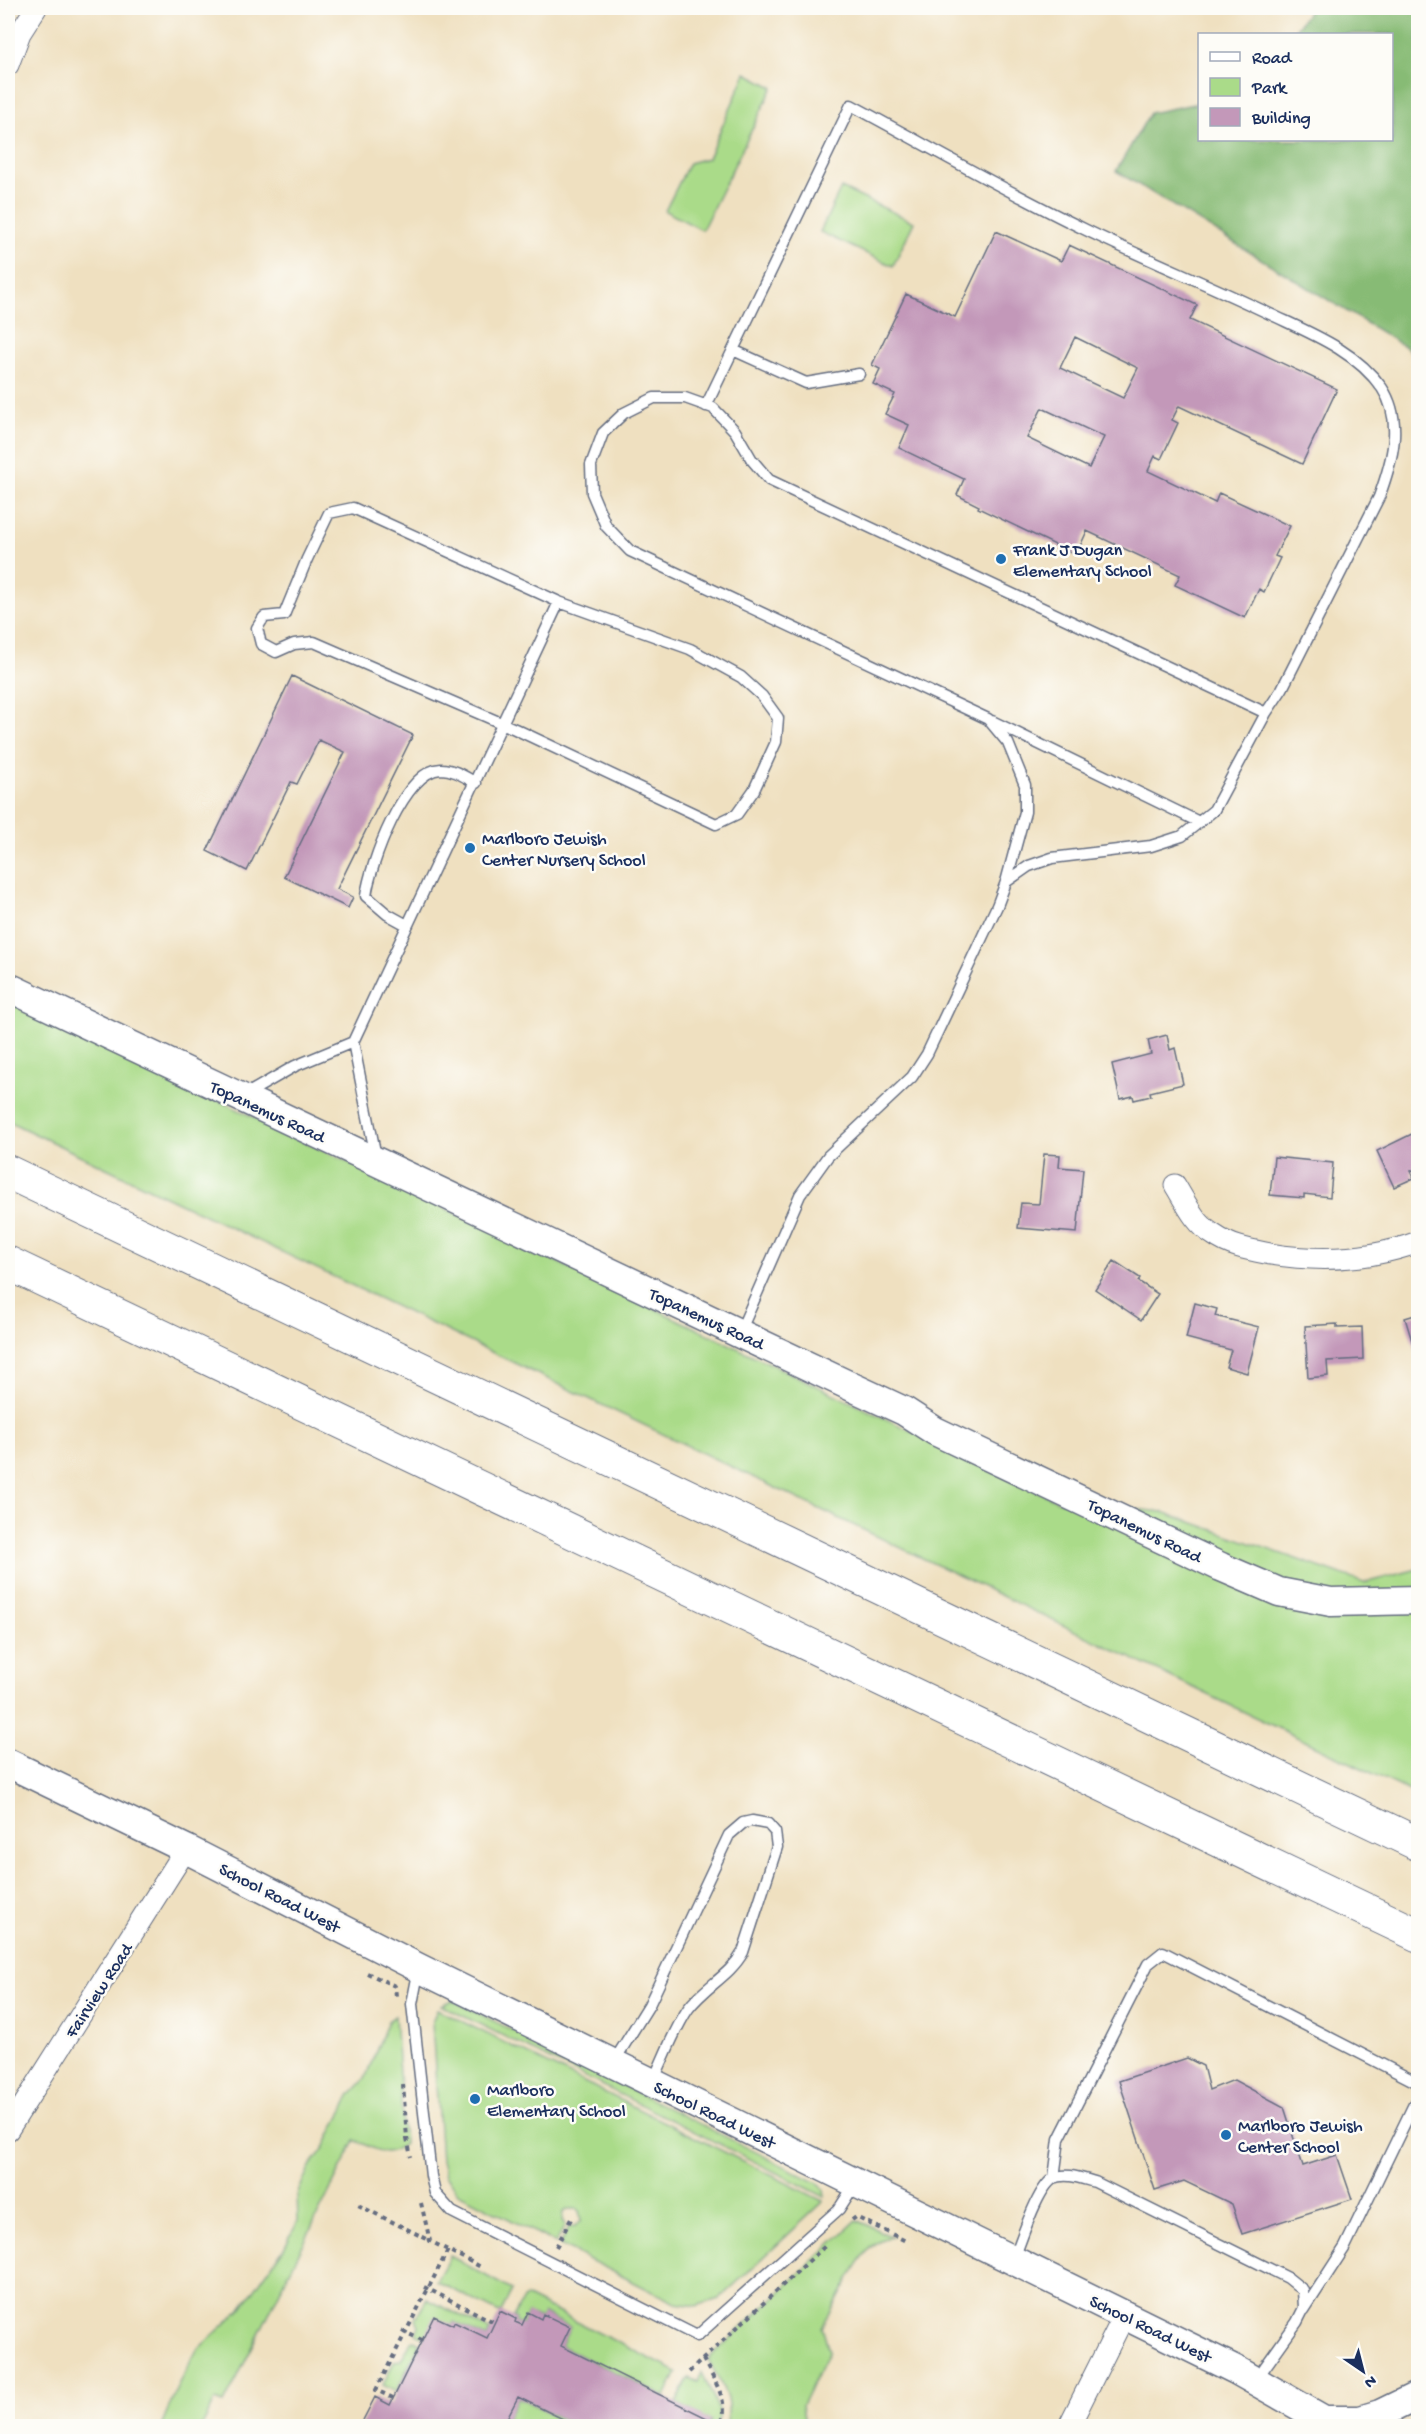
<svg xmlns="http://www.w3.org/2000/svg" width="1426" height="2434" font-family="'Gochi Hand',sans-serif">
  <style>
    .green { fill: #aadb89; stroke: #628574; stroke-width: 1.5 }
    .forest { fill: #87bb75; stroke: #51756a; stroke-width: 1.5 }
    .building { fill: #c398b9; fill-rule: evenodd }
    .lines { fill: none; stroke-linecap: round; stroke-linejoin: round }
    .lane-casing { stroke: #656d80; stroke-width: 13 }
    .street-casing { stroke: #656d80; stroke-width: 23 }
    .secondary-casing { stroke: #656d80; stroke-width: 31 }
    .highway-casing { stroke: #656d80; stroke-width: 35 }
    .path { stroke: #656d80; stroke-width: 4; stroke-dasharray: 4.5 4.5; stroke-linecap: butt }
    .lane { stroke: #fff; stroke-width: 10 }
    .street { stroke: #fff; stroke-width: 21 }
    .secondary { stroke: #fff; stroke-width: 28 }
    .highway { stroke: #fff; stroke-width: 33 }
    .poi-dot { fill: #1f6fb2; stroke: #fdfcf7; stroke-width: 2 }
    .labels { text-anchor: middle; stroke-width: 5; stroke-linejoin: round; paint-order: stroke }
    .poi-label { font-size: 18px; fill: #1b2f5e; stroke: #fdfcf7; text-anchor: start }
    .street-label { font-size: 18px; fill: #1b2f5e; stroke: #fdfcf7 }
  </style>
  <rect width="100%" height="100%" fill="#fdfcf7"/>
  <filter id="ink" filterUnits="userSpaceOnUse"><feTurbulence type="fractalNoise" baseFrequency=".0167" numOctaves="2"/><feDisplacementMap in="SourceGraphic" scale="12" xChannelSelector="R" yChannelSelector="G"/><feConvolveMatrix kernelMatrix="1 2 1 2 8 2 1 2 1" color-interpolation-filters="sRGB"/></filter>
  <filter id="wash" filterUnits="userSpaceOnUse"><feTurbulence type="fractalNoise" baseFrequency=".008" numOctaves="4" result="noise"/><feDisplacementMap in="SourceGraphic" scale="24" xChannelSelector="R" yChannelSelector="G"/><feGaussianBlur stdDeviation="1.35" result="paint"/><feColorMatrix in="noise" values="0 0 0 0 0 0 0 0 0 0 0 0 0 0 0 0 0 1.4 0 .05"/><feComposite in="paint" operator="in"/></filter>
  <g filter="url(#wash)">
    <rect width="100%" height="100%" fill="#efe0c0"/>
    <path class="green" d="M746,73L773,87L702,230L665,211L689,163L708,158Z
      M841,188L914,222L893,266L820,232Z
      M8,1000L1058,1501L1163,1512L1364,1583L1418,1569V1795L8,1121Z
      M452,2000L820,2184L824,2189L825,2197L441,2005Z
      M437,2009L823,2201L822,2203L719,2299L696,2306L675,2303L560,2245L569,2227L575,2226L581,2220L579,2212L576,2209H568L563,2212L562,2220L565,2225L556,2243L458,2193L445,2176L441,2161L432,2022Z
      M395,2016L404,2144C386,2160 373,2148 355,2140L224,2404L215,2401L202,2426H161L179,2383L197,2350L240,2310L284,2248L298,2221L297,2195L309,2168L324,2148L351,2094L365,2079L388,2021Z
      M857,2220L892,2237C888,2238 882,2239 878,2241C858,2254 837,2305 822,2327L829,2351L802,2405L805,2424L801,2426H726C734,2398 720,2384 708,2359Z
      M450,2256L512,2290L501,2312L499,2313L436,2281Z
      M525,2296L677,2372L665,2397L561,2346L570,2327L544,2314L541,2319L528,2313L522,2325L515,2322L516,2319L513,2317Z
      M427,2299L490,2330L487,2338L454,2322L453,2325L424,2337L416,2333L419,2326L416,2318Z
      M414,2340L420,2343L396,2392L383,2385L394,2361L401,2360L411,2341Z
      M702,2372L719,2411V2418L715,2426H708L711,2421L676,2403L689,2378L698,2382Z
      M518,2397L577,2426H537L527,2422L524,2426H503Z"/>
    <path class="forest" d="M1311,8H1418V364L1409,349L1116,171L1150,113L1199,103L1200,140H1392V34H1292Z"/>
    <g id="blocks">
      <path class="building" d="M996,231L1061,261L1069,245L1197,305L1190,320L1337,389L1302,464L1179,406L1172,420L1178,423L1161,459L1155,456L1148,471L1215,503L1219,493L1290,526L1275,556L1280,558L1264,592L1259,589L1245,618L1175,585L1180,575L1087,531L1076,555L978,508L979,506L957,495L964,479L899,448L909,425L885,414L895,394L873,384L880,369L872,365L906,294L955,317ZM1075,337L1138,368L1123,398L1060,368ZM1042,408L1104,437L1089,468L1027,438Z
        M292,676L413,735L337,889L353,897L348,908L284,877L345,752L319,740L297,784L291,782L247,871L207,851Z
        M1167,1035L1170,1050L1175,1048L1183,1084L1150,1092L1151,1096L1134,1100L1133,1096L1120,1099L1112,1064L1151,1054L1148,1040Z
        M1418,1131V1168L1411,1171L1414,1178L1394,1187L1377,1151Z
        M1044,1154L1060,1155L1059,1167L1083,1169L1077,1233L1018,1228L1021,1203L1039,1204Z
        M1274,1157L1333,1163L1330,1197L1304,1194V1198L1270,1195Z
        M1114,1261L1140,1278L1138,1281L1158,1294L1141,1320L1095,1289Z
        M1195,1303L1217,1309L1215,1316L1259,1327L1247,1373L1226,1367L1231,1350L1186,1338Z
        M1418,1314V1353L1416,1354L1405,1318Z
        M1337,1324V1328L1362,1327L1363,1359L1327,1361L1328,1376L1308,1378L1305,1326Z
        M1187,2058L1203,2066L1209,2090L1234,2080L1284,2107L1303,2166L1337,2155L1352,2199L1242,2234L1232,2204L1184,2181L1155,2190L1119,2081Z
        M500,2311L516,2319L515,2322L522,2325L528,2312L541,2319L543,2314L570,2327L561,2346L711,2420L708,2426H577L518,2397L503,2426H360L375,2397L390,2405L434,2316L453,2325L454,2322L487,2338Z"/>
    </g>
  </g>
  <g filter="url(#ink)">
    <use href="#blocks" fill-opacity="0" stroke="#656d80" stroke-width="1.5"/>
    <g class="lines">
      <g class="lane-casing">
        <path id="lane" d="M733,350L806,383L859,374
          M706,406L851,105C928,146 1005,191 1084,229C1145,259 1208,284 1270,314C1310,333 1355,350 1382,388C1404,421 1392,462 1379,497L1282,689L1266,713
          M353,508L559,602L690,649L741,677L762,696L778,718L776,742L754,790L737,814L716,824L515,729L314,642L294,644L276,652L261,644L257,628L264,617L284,615L307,559L329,513Z
          M992,721L1199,822
          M407,925L387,914L366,896C370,865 404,770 441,769C454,769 465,777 476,783
          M243,1096L295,1066L353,1042
          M376,1157L353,1042L559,602
          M740,1332L800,1195L828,1156L912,1077L927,1054L997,906L1006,882L1025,812V785L1008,743L988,719L630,551L606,526L592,493L591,465L603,433L624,413L654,398H685L713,408L735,431L752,460L769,480L1266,713L1214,810L1182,836L1151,846L1052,858L1029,866L1006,882
          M419,1968L412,2004L431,2176L435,2193L452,2212L697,2336L839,2209L855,2184
          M613,2063L649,2005L729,1835L743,1823L752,1821L768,1824L775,1832L777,1847L743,1952C730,1976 704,1987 688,2009C674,2030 664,2058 653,2081
          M1054,2178L1059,2139L1148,1964L1163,1952L1418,2083
          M1014,2258C1022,2239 1037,2188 1054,2178C1066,2172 1083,2179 1095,2182L1288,2278L1303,2290L1304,2308L1297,2322L1255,2381
          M1304,2310L1345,2247L1418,2096"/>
      </g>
      <g class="street-casing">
        <path id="street" d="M8,65L20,33L36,8
          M1175,1185C1186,1203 1195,1224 1214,1235C1231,1247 1250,1250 1270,1254C1320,1262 1370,1260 1418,1242
          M8,2130L186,1849
          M1069,2426L1125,2314"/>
      </g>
      <g class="secondary-casing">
        <path id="secondary" d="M8,987L848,1385L904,1411L935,1431L1221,1567L1279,1592L1331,1602L1418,1600
          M8,1763L186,1849L419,1968L1236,2370L1324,2420L1329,2426
          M1324,2420H1360L1380,2414L1417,2396"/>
      </g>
      <g class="highway-casing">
        <path id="highway" d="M8,1172L1418,1844
          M8,1263L1418,1935"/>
      </g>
      <path class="path" d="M367,1973L395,1986L396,1996
        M403,2084L407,2138L411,2157
        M421,2203L430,2241L481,2267
        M358,2205L429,2240
        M852,2220L856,2217L908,2242
        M556,2247L572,2217
        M424,2287L494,2322
        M402,2331L422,2340
        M703,2359C713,2379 732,2404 720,2426
        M689,2372L825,2246
        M393,2398L376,2390L448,2250"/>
      <use href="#lane" class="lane"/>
      <use href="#street" class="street"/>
      <use href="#secondary" class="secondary"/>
      <use href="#highway" class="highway"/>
    </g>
  </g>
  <g class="poi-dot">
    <circle cx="1001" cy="559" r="6"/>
    <circle cx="470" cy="848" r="6"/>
    <circle cx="475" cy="2099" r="6"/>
    <circle cx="1226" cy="2135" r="6"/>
  </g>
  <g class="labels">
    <g class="poi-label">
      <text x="1013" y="555">Frank J Dugan<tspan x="1013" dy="21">Elementary School</tspan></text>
      <text x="482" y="844">Marlboro Jewish<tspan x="482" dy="21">Center Nursery School</tspan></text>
      <text x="487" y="2095">Marlboro<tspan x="487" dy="21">Elementary School</tspan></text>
      <text x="1238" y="2131">Marlboro Jewish<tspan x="1238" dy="21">Center School</tspan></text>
    </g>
    <g class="street-label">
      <text transform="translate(268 1111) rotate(25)" y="6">Topanemus Road</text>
      <text transform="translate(707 1318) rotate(25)" y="6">Topanemus Road</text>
      <text transform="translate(1145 1530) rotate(26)" y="6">Topanemus Road</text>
      <text transform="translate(280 1897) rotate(27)" y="6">School Road West</text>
      <text transform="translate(98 1990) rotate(-57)" y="6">Fairview Road</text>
      <text transform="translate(715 2114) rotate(26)" y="6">School Road West</text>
      <text transform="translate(1151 2328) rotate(26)" y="6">School Road West</text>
    </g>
  </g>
  <rect width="1426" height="2434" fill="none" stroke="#fdfcf7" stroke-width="30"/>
  <rect x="1198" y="33" width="195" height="108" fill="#fdfcf7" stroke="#a3aaba" stroke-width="1.5"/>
  <rect x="1210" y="52" width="30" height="9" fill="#ffffff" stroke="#a3aaba" stroke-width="1.5"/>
  <text x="1252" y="63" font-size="18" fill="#1b2f5e">Road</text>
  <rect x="1210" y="78" width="30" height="18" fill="#aadb89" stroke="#a3aaba" stroke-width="1.5"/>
  <text x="1252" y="93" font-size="18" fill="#1b2f5e">Park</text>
  <rect x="1210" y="108" width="30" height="18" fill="#c398b9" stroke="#a3aaba" stroke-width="1.5"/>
  <text x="1252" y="123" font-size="18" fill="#1b2f5e">Building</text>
  <g transform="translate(1363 2371) rotate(145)" stroke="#fdfcf7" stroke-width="4.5" paint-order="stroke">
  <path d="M0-4.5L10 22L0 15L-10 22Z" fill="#1b2f5e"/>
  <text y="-9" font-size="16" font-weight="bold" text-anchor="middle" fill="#1b2f5e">N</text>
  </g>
</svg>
